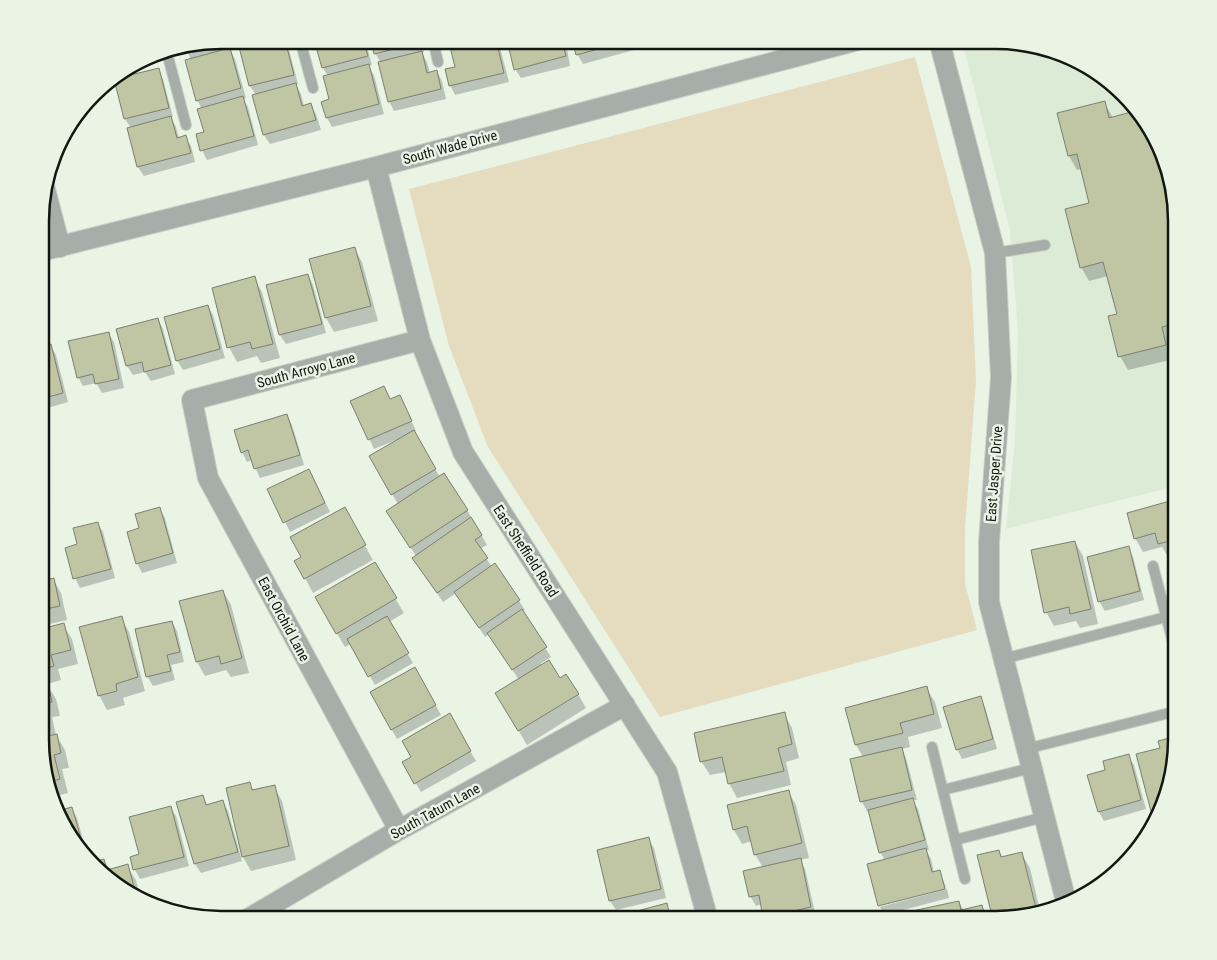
<svg xmlns="http://www.w3.org/2000/svg" width="1217" height="960" font-family="'Roboto Condensed',sans-serif">
  <style>
    .built { fill: #dbebd6 }
    .green { fill: #e5dbbe }
    .shadow { fill: #0003 }
    .building { fill: #c0c5a4; stroke: #7d7f70 }
    .lines { fill: none; stroke-linecap: round; stroke-linejoin: round }
    .lane-casing { stroke: #c7d1c3; stroke-width: 12 }
    .street-casing { stroke: #c7d1c3; stroke-width: 22 }
    .lane { stroke: #a6aeaa; stroke-width: 10 }
    .street { stroke: #a6aeaa; stroke-width: 20 }
    .labels { text-anchor: middle; stroke-width: 5; stroke-linejoin: round; paint-order: stroke }
    .street-label { font-size: 14px; fill: #131712; stroke: #e9f4e5 }
    .rim { fill: none; stroke: #131712; stroke-width: 2.5 }
  </style>
  <rect width="100%" height="100%" fill="#e9f4e5"/>
  <path class="built" d="M962,40H1007L1065,54L1115,85L1158,141L1177,221V486L1006,529L1015,440L1018,331L1010,231Z"/>
  <path class="green" d="M915,57L971,267L976,380L965,529V583L977,630L660,717L488,447L449,346L409,189Z"/>
  <path class="shadow" d="M221,40H230L233,50L231,51L235,59L246,98L243,99L248,107L258,145L207,160L202,150L205,132L202,109L197,100L191,60L185,46Z
    M238,40H285L288,46L298,84L296,85L301,94L304,106L311,105L316,114L321,130L270,144L264,135L256,95L250,86L242,47Z
    M315,40H365L372,65L368,66L374,75L384,114L332,127L327,118L323,102L331,100L328,76L323,68Z
    M372,40H421L424,52L422,53L427,62L430,73L437,72L442,81L446,99L394,111L389,101L381,63L375,53Z
    M451,40H498L509,82L455,95L450,85L456,68Z
    M562,40L567,49L570,66L521,78L515,69Z
    M573,40H631L634,50L583,64L577,54Z
    M642,40H665L644,45Z
    M158,69L163,79L173,117L171,118L176,127L179,138L185,137L191,146L195,162L144,176L138,167L128,129L131,128L125,119L115,80Z
    M1104,102L1113,118L1136,112L1158,141L1177,221V340L1169,341L1174,359L1128,370L1120,356L1118,315L1108,276L1089,281L1081,267L1090,204L1082,169L1077,170L1069,156Z
    M354,248L362,262L378,321L334,332L326,318Z
    M308,275L313,285L326,333L286,344L280,335Z
    M254,278L262,292L280,358L261,363L257,356L237,362L229,347Z
    M208,306L213,315L225,358L183,370L177,360Z
    M158,319L163,329L175,374L151,381L145,372L133,375L127,366L118,330Z
    M108,333L114,342L124,388L102,393L96,383L83,386L78,377Z
    M50,345L56,355L68,402L48,408L50,413L41,415V348Z
    M390,400L404,405L416,431L413,432L440,477L467,510L487,545L480,549L492,567L495,565L525,610L522,612L551,657L540,664L578,694L586,708L527,745L505,708L519,680L489,634L485,637L456,593L443,602L419,567L416,556L396,525L398,504L370,457L397,441L396,440L374,449L352,402Z
    M287,415L292,425L304,465L260,478L252,460L247,462L242,452Z
    M314,479L330,512L290,532L269,489Z
    M1177,501V571L1173,556L1168,557L1162,547L1143,552L1135,538Z
    M159,509L165,518L177,563L142,573L137,563L140,529Z
    M344,509L373,560L313,593L296,561L303,558Z
    M97,523L103,532L115,578L80,588L75,578L79,545Z
    M1075,542L1083,556L1098,624L1080,628L1076,621L1054,626L1046,612Z
    M1128,548L1133,557L1144,600L1105,611L1099,601Z
    M374,563L404,613L389,622L413,663L375,685L351,644L345,647L316,598Z
    M53,579L61,593L67,620L41,626V582Z
    M223,591L231,605L249,673L231,677L226,670L205,676L197,662Z
    M121,618L129,632L145,691L123,698L125,705L107,710L99,695Z
    M172,622L177,631L184,662L171,665L175,680L153,686L147,676Z
    M63,625L72,639L78,664L58,669L61,680L47,684L56,699L60,716L52,717L56,735L65,750L69,768L62,769L68,793L53,797L40,751L41,631Z
    M415,668L441,715L397,739L371,692Z
    M926,688L935,702L942,728L908,737L910,747L902,749L906,758L917,800H913L918,809L929,850H926L931,859L934,872L939,871L946,887L880,905V907L868,865L885,860L880,852L869,811H867L862,802L852,760L863,757L856,745L846,709Z
    M980,698L985,707L997,749L962,759L957,749Z
    M784,714L792,728L799,758L786,762L791,785L737,798L729,783L726,772L710,775L701,761Z
    M449,715L476,761L421,792L404,763L413,757Z
    M1177,751L1163,808L1156,820L1153,815Z
    M1128,756L1134,765L1146,809L1104,821L1099,812L1089,776L1107,771Z
    M249,784L254,791L274,787L282,801L296,860L251,871L243,857Z
    M788,791L796,805L809,858L800,860L805,869L816,917L801,920H766L762,904L756,906L750,896L763,868L755,854L752,841L742,844L734,830Z
    M202,796L208,806L222,801L228,811L242,861L201,873L195,864L178,803Z
    M170,807L176,816L189,866L140,879L135,870L131,858L141,855Z
    M72,809L77,818L88,857L59,819L57,813Z
    M648,839L654,848L666,898L616,910L610,901L598,851Z
    M999,851L1003,858L1021,853L1030,868L1040,911L994,920L979,856Z
    M104,860L110,871L127,866L136,880L141,899L102,875L92,863Z
    M947,889L949,898L884,915L880,907Z
    M959,902L964,911L982,907L989,920H901Z
    M666,905L674,920H613Z"/>
  <path class="building" d="M221,40L229,41L185,53L183,46Z
    M265,40H285L294,75L249,86L239,47Z
    M314,40H363L368,56L322,68Z
    M371,40H418L419,43L374,54Z
    M461,40H496L504,73L449,86L445,69L455,67L449,43Z
    M507,40H562L566,56L514,70Z
    M572,40H629V41L576,55Z
    M230,48L241,88L196,101L185,60Z
    M422,51L427,73L437,70L441,89L388,102L378,62Z
    M369,64L379,104L326,118L321,102L329,99L323,76Z
    M159,68L169,108L124,119L114,79Z
    M296,83L302,106L311,103L316,120L263,135L252,95Z
    M243,96L254,136L200,151L196,134L204,132L197,109Z
    M1105,101L1109,118L1135,111L1158,141L1177,221V323L1162,327L1166,345L1118,357L1108,316L1117,314L1103,262L1080,268L1065,209L1089,203L1077,154L1068,156L1057,113Z
    M171,116L177,138L186,135L191,153L137,167L127,128Z
    M355,247L371,306L325,318L309,259Z
    M308,274L322,324L279,335L266,285Z
    M255,276L273,344L252,349L250,342L227,348L212,288Z
    M208,305L220,349L176,361L164,317Z
    M158,318L171,365L144,372L142,362L126,366L116,329Z
    M109,332L119,379L95,384L93,374L77,378L68,341Z
    M51,344L63,393L44,398L45,404L41,405V347Z
    M384,386L390,399L400,395L412,421L368,440L350,401Z
    M287,414L300,455L254,469L248,450L241,453L234,430Z
    M414,430L436,469L391,495L369,456Z
    M309,469L325,503L283,523L267,489Z
    M444,473L468,510L410,548L386,511Z
    M1177,499V539L1158,544L1155,533L1134,539L1127,513Z
    M160,507L173,553L136,564L127,532L139,528L135,514Z
    M345,507L366,545L304,579L294,561L301,557L290,537Z
    M471,517L482,535L475,540L488,558L437,593L412,558Z
    M98,522L111,569L73,579L65,548L77,544L73,528Z
    M1075,541L1091,609L1070,614L1069,607L1044,613L1031,550Z
    M1129,546L1140,591L1098,602L1087,557Z
    M1177,552V574L1176,575L1171,553Z
    M375,562L397,598L336,634L315,597Z
    M495,563L520,600L479,628L454,592Z
    M54,578L60,606L41,610V581Z
    M223,590L242,658L221,664L219,656L196,662L179,601Z
    M522,609L547,647L512,670L487,633Z
    M122,616L138,677L116,684L117,691L98,696L79,627Z
    M387,616L409,653L368,677L347,639Z
    M172,621L180,652L167,655L171,671L146,677L135,629Z
    M64,623L71,650L51,655L54,666L41,670V629Z
    M549,660L560,678L566,674L579,694L518,731L495,693Z
    M415,667L436,705L391,730L370,692Z
    M48,683L52,702L45,703L50,729L40,731L41,685Z
    M927,686L934,714L900,723L903,733L855,745L845,708Z
    M981,696L993,739L956,750L943,707Z
    M785,712L792,744L778,748L784,771L728,784L722,757L700,762L694,733Z
    M450,713L471,751L414,784L402,762L411,757L402,741Z
    M57,734L61,753L54,755L60,779L49,782L40,751V738Z
    M1177,736V751L1163,808L1160,813L1152,815L1136,754L1160,748L1158,741Z
    M902,747L912,790L860,802L850,759Z
    M1129,754L1141,800L1098,812L1087,775L1105,770L1103,761Z
    M250,782L252,790L275,785L289,846L242,857L226,788Z
    M789,790L802,843L754,855L747,826L733,830L727,805Z
    M203,795L206,805L223,800L238,852L194,864L176,802Z
    M913,798L925,840L879,853L868,810Z
    M171,806L184,857L133,870L130,857L139,854L129,817Z
    M72,807L84,849L82,850L59,819L57,811Z
    M649,837L661,889L609,901L597,850Z
    M926,848L932,872L940,870L945,889L878,906L867,864Z
    M999,850L1001,857L1022,852L1037,912L993,920L977,855Z
    M801,858L811,907L763,918L759,895L749,897L743,871Z
    M104,859L107,870L128,864L135,891L129,892L102,875L92,862Z
    M959,901L961,910L982,905L986,920H900L898,914Z
    M667,903L671,920H611V918Z"/>
  <g class="lines">
    <g class="lane-casing">
      <path id="lane" d="M300,40L313,88
        M433,40L438,62
        M166,49L186,125
        M995,253L1045,245
        M1153,566L1177,658
        M1003,659L1166,617
        M932,747L965,879
        M1026,749L1177,711
        M943,790L1031,768
        M955,840L1044,817"/>
    </g>
    <g class="street-casing">
      <path id="street" d="M939,40L995,253L1001,378L989,542V602L1067,905
        M376,167L420,340L463,452L667,772L708,920
        M45,189L60,247
        M41,251L376,167L858,40
        M399,830L208,478L192,400L420,340
        M246,920L399,830L625,705"/>
    </g>
    <use href="#lane" class="lane"/>
    <use href="#street" class="street"/>
  </g>
  <g class="labels">
    <g class="street-label">
      <text transform="translate(450 147) rotate(-15)" y="5">South Wade Drive</text>
      <text transform="translate(306 370) rotate(-15)" y="5">South Arroyo Lane</text>
      <text transform="translate(994 474) rotate(-86)" y="5">East Jasper Drive</text>
      <text transform="translate(526 551) rotate(57)" y="5">East Sheffield Road</text>
      <text transform="translate(284 619) rotate(62)" y="5">East Orchid Lane</text>
      <text transform="translate(435 811) rotate(-29)" y="5">South Tatum Lane</text>
    </g>
  </g>
  <path d="M0 0H1217V960H0ZM221 49H996A172 172 0 0 1 1168 221V739A172 172 0 0 1 996 911H221A172 172 0 0 1 49 739V221A172 172 0 0 1 221 49Z" fill="#e9f4e5" fill-rule="evenodd"/>
  <path class="rim" d="M221 49H996A172 172 0 0 1 1168 221V739A172 172 0 0 1 996 911H221A172 172 0 0 1 49 739V221A172 172 0 0 1 221 49Z"/>
</svg>
